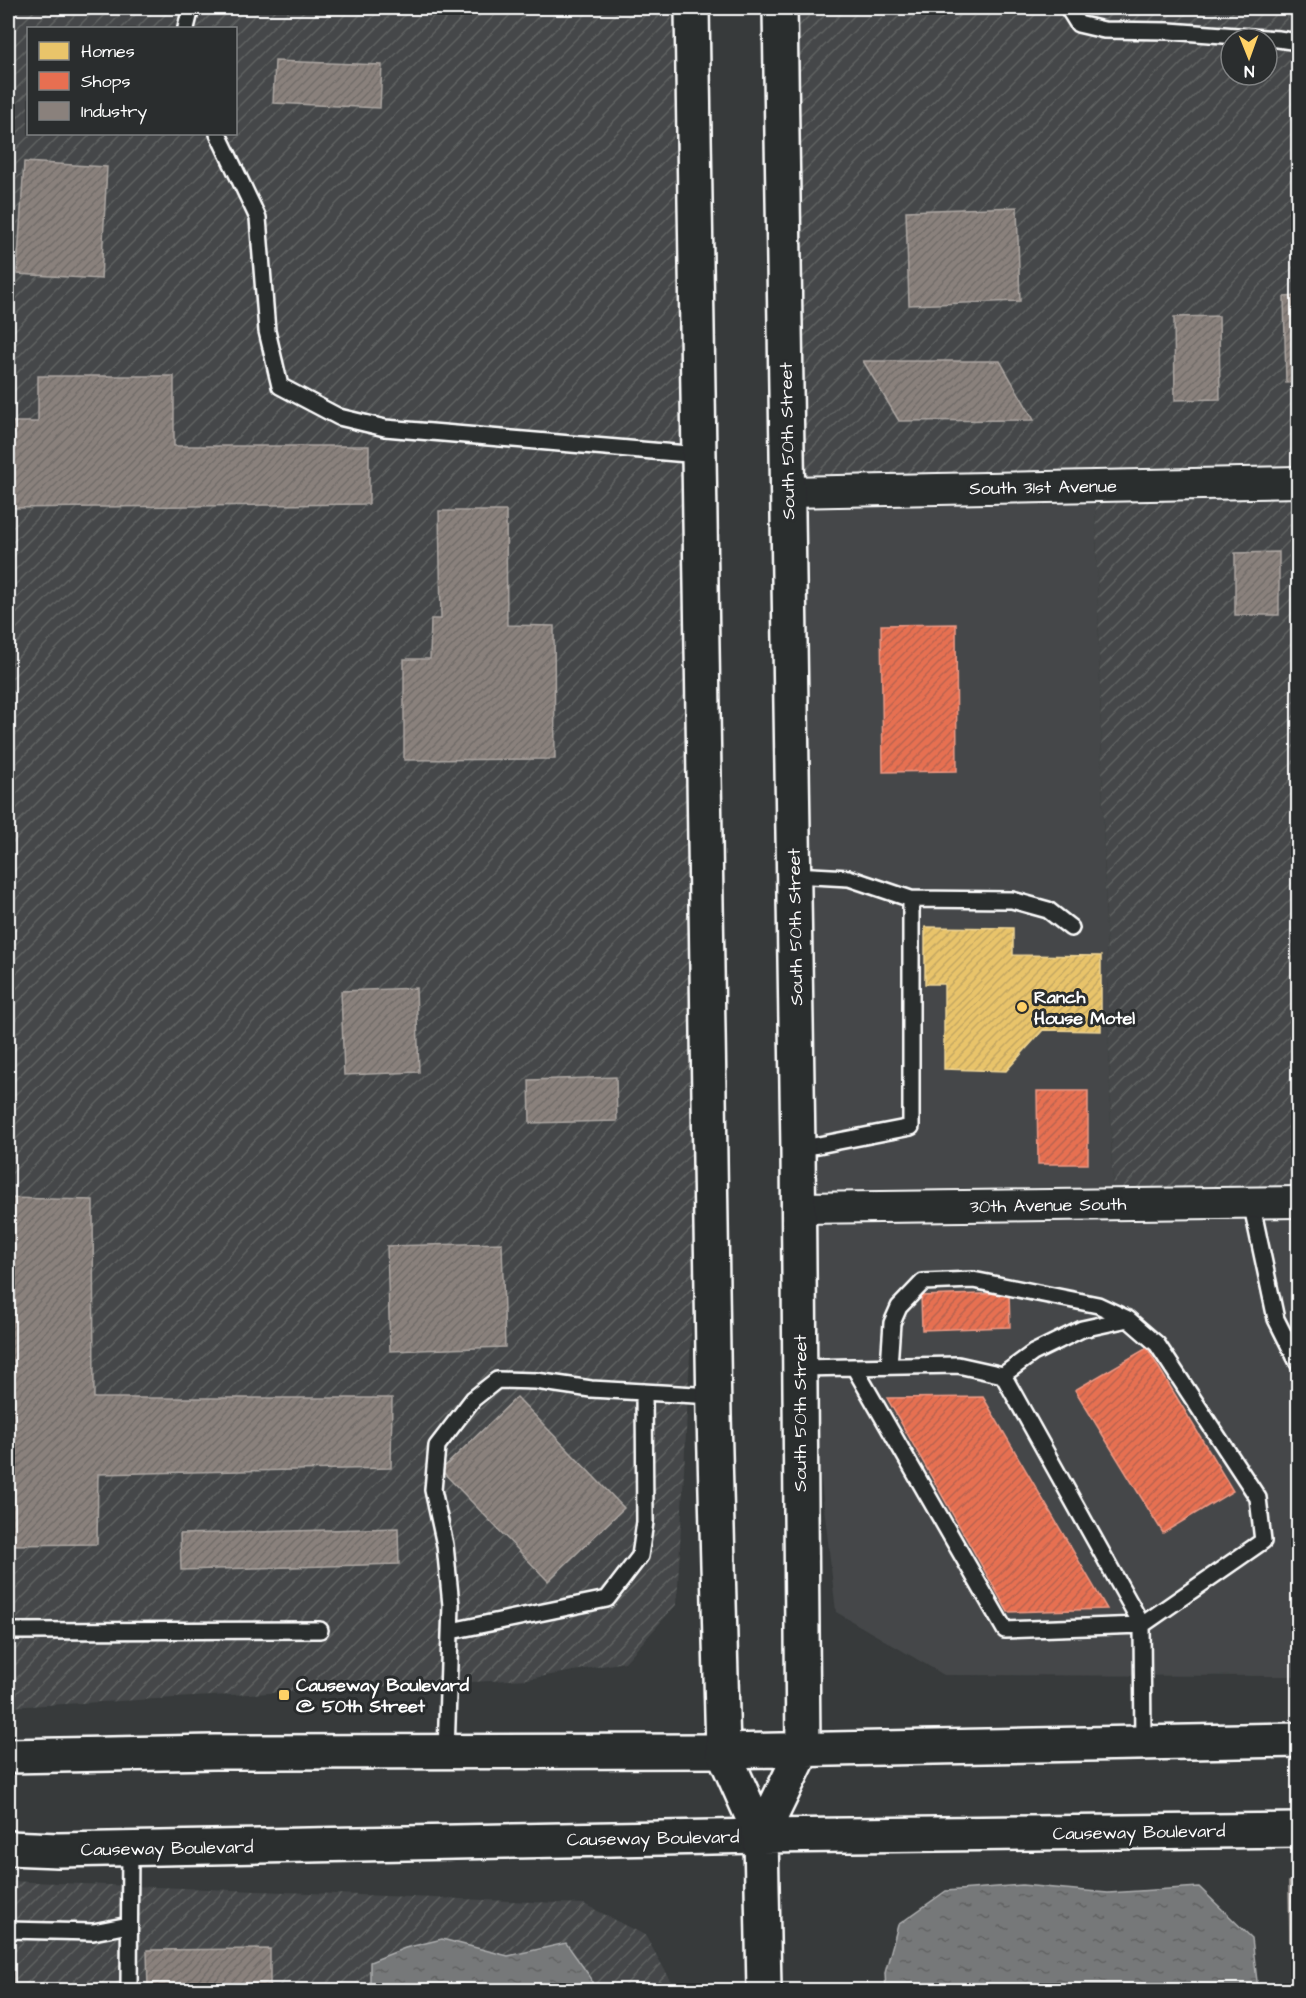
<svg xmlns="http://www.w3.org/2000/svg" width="1306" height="1998" font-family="'Architects Daughter',sans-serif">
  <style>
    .built { fill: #444748 }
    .industrial { fill: url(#industrial-furrows); fill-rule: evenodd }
    .water { fill: url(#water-ripples); stroke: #adaeaf; stroke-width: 1.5 }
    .homes { fill: url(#homes-hatch); stroke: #f0d697; stroke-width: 1.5 }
    .shops { fill: url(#shops-hatch); stroke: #ee9a85; stroke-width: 1.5 }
    .industry { fill: url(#industry-hatch); stroke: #ada7a3; stroke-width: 1.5 }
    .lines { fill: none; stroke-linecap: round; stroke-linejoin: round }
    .service-casing { stroke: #fff; stroke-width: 20 }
    .minor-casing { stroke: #fff; stroke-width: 34 }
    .secondary-casing { stroke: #fff; stroke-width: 38 }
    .primary-casing { stroke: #fff; stroke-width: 38 }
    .service { stroke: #2a2d2e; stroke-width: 15 }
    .minor { stroke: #2a2d2e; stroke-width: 30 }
    .secondary { stroke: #2a2d2e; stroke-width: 33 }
    .primary { stroke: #2a2d2e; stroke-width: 33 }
    .poi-dot { fill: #ffd166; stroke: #2a2d2e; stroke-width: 2 }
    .labels { text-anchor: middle; stroke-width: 6; stroke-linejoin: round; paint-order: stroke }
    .street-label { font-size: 18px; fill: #fff; stroke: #2a2d2e }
    .poi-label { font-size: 18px; font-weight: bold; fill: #fff; stroke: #2a2d2e; text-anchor: start }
  </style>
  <defs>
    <pattern id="industrial-furrows" width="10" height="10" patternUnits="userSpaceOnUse" patternTransform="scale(1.5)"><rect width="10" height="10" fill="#444748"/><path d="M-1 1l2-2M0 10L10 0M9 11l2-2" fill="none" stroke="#606363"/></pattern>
    <pattern id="water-ripples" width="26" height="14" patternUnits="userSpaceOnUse" patternTransform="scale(1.5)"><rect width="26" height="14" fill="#767879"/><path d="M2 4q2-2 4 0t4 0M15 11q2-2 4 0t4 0" fill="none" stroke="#616262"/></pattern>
    <pattern id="homes-hatch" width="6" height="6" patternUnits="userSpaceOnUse" patternTransform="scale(1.5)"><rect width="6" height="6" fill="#e9c46a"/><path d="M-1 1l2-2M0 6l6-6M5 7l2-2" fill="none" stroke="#c2a662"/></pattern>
    <pattern id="shops-hatch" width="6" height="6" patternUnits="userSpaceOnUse" patternTransform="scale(1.5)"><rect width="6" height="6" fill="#e76f51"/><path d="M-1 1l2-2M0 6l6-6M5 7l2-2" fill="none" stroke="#b86450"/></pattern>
    <pattern id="industry-hatch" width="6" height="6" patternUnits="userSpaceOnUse" patternTransform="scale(1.5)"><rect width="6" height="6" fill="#8a817c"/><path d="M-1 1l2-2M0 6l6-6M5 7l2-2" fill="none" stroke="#716c69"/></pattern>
  </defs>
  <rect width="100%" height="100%" fill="#373a3b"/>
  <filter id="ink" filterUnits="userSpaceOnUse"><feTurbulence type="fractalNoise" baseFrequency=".0167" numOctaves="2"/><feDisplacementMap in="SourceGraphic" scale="12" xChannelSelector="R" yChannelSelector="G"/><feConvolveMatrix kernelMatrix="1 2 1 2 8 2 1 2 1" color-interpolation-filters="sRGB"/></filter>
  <g filter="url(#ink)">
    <path class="built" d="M1095,487L1113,1205L798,1206L786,498Z
      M1298,1209V1676L944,1675L836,1612L811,1393L808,1213Z"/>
    <path class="industrial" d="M8,8H672L684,652L698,1203L677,1604L625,1662L528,1679L8,1707ZM28,28H236V134H28Z
      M791,8H1298V478L799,483ZM1231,39H1267V75H1231Z
      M1095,487H1298V1206L1113,1205Z
      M8,1881L584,1904L645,1935L674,1986V1990H8Z"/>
    <path class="water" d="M1022,1885L1108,1893L1199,1887L1252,1938L1258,1990H886L885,1973L898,1925L946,1891Z
      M442,1939L508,1956L566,1943L591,1978L594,1990H370V1962L405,1948Z"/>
    <path class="homes" d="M925,927L1013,928V955L1101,956V1031L1043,1030L1006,1071L944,1069V984H925Z"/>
    <path class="shops" d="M956,624L957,771L883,772L881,625Z
      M1037,1091H1088V1164H1038Z
      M1009,1293L1010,1327L922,1330L921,1296Z
      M1147,1348L1233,1491L1163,1533L1075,1390Z
      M983,1397L1107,1609L1008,1612L887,1398Z"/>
    <path class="industry" d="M275,61L382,65L380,108L273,103Z
      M24,162L107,167L101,279L17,274Z
      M1017,207L1020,301L909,305L906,211Z
      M1298,296V382L1286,383L1284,297Z
      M1219,316L1220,399L1175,400L1174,317Z
      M863,361H1000L1034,420L899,421Z
      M38,376H174V446H369V504L8,508V422H38Z
      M439,511H506L507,625L554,626L555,759L404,760V659H430L431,619H441Z
      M1279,552V615H1235V553Z
      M416,988L419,1072L344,1075L341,991Z
      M616,1077L617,1121L530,1123L529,1080Z
      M8,1198L93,1200L94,1398H392L391,1468L98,1474L97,1544L8,1545Z
      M502,1243L505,1347L390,1351L387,1246Z
      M517,1397L624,1508L548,1581L441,1470Z
      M1292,1453H1298V1504H1296Z
      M398,1528L399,1564L181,1570L180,1534Z
      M1289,1882H1298V1942H1290Z
      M8,1941H13L14,1990H8Z
      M270,1949V1990H148L147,1950Z"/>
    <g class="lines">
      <g class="service-casing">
        <path id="service" d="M1068,8L1078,24L1104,30L1169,31L1278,39L1298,42
          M186,28L191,8
          M218,134L258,218L267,331L280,386L339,417L385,428L699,455
          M794,875L849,878L911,899V1127L798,1149
          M911,899L1012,900L1048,910L1071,928
          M1251,1202L1276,1319L1298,1363
          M854,1367L1005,1630L1142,1625L1263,1541L1258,1498L1157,1344L1128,1319L1098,1305L973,1280L923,1282L899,1307L892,1323L889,1366
          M800,1368L958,1365L1003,1375L1142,1625L1143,1743
          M1003,1375L1033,1353L1082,1329L1128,1319
          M8,1631L320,1630
          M451,1631L607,1599L640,1556L645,1522L644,1392
          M446,1752L451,1605L445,1545L433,1490L437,1446L473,1399L497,1380L536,1381L591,1389L713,1396
          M8,1930L93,1932L129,1925
          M129,1990L130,1848"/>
      </g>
      <g class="minor-casing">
        <path id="minor" d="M788,492L1298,482
          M798,1208L1298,1202"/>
      </g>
      <g class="secondary-casing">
        <path id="secondary" d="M8,1756L215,1752L723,1751
          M8,1848L58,1850L761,1836"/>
      </g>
      <g class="primary-casing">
        <path id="primary" d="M692,8L714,1416L723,1751L761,1836L764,1990
          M723,1751L1298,1740
          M761,1836L803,1750L798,1149L780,8
          M761,1836L1298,1830"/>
      </g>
      <use href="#service" class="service"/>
      <use href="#minor" class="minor"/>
      <use href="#secondary" class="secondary"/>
      <use href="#primary" class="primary"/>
    </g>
  </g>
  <g class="poi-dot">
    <circle cx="1022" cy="1007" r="6"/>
    <rect x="278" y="1689" width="12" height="12" rx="3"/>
  </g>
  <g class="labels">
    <g class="street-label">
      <text transform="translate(787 441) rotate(-91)" y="6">South 50th Street</text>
      <text transform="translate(1043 487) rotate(-1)" y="6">South 31st Avenue</text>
      <text transform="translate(795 927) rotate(-91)" y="6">South 50th Street</text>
      <text transform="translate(1048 1205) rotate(-1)" y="6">30th Avenue South</text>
      <text transform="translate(800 1413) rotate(-90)" y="6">South 50th Street</text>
      <text transform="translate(1139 1832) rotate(-1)" y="6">Causeway Boulevard</text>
      <text transform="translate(653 1838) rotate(-1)" y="6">Causeway Boulevard</text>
      <text transform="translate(167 1848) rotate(-1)" y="6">Causeway Boulevard</text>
    </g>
    <g class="poi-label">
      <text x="1034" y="1003">Ranch<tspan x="1034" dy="21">House Motel</tspan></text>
      <text x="296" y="1691">Causeway Boulevard<tspan x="296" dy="21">@ 50th Street</tspan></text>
    </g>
  </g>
  <rect width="1306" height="1998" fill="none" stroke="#2a2d2e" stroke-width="30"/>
  <rect x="15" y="15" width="1276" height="1968" fill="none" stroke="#fff" stroke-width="2" filter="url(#ink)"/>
  <rect x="27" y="27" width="210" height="108" fill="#2a2d2e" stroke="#7f8182" stroke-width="1.5"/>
  <rect x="39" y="42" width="30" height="18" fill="#e9c46a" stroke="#7f8182" stroke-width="1.5"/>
  <text x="81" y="57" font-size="18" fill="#ffffff">Homes</text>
  <rect x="39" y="72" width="30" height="18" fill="#e76f51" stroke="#7f8182" stroke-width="1.5"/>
  <text x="81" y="87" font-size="18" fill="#ffffff">Shops</text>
  <rect x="39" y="102" width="30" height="18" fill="#8a817c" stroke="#7f8182" stroke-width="1.5"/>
  <text x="81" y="117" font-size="18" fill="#ffffff">Industry</text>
  <g transform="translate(1249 57) rotate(179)"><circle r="28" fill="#2a2d2e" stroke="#7f8182" stroke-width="1.5"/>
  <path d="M0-4.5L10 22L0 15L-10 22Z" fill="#ffd166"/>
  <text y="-9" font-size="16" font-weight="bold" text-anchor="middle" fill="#ffffff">N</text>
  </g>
</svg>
